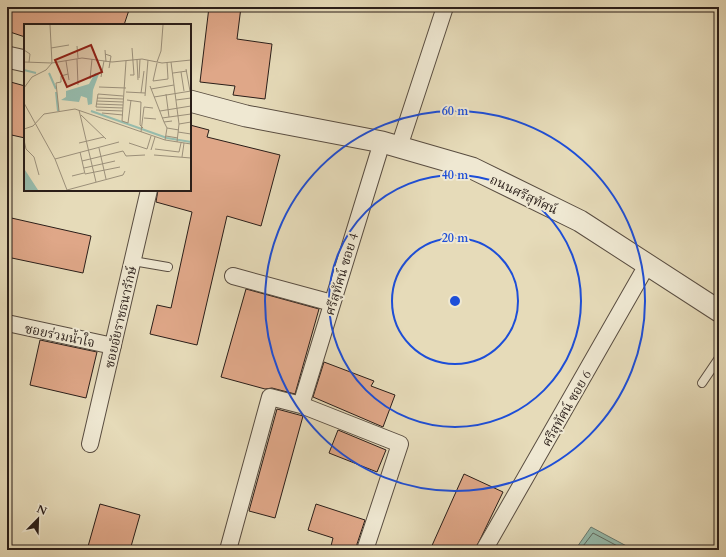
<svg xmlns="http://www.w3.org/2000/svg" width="726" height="557" font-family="Cardo,'Noto Serif Thai',serif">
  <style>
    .water { fill: #96bbac; stroke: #6b7c71 }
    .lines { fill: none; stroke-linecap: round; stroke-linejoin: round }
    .shore { stroke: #606c62; stroke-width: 1 }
    .building { fill: #dfa788; stroke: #2a1e19 }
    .service-casing { stroke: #594d41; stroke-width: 10 }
    .minor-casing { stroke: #594d41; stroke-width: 18 }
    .tertiary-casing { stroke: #594d41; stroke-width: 23 }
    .service { stroke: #efe8d2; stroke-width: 8 }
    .minor { stroke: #efe8d2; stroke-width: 16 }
    .tertiary { stroke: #efe8d2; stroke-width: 21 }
    .ring { fill: none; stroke: #1d4ed8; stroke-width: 2 }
    .labels { text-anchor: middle; stroke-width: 4; stroke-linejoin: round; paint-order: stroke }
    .street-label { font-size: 13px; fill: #2a1e19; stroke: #efe8d2 }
    .inset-river { fill: none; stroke: #96bbac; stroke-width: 2 }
    .inset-road { fill: none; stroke: #9b8f79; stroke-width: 1 }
    .view { fill: #8f2418; fill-opacity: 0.15; stroke: #8f2418; stroke-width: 2 }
    .inset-edge { fill: none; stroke: #2a1e19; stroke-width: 2 }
    .centre { fill: #1d4ed8; stroke: #efe8d2; stroke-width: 2 }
    .ring-label { font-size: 12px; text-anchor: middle; font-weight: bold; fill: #1d4ed8; stroke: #efe8d2; stroke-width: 4; stroke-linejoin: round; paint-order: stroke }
  </style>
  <rect width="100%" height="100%" fill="#e6dbb9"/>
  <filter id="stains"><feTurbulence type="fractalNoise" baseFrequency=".005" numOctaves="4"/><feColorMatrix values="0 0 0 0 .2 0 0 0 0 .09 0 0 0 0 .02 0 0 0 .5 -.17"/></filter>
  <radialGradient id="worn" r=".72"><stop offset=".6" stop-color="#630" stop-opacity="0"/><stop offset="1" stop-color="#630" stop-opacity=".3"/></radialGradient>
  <path class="water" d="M591,527L634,550H575Z"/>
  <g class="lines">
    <path class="shore" d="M580,550L593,533L625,550"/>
  </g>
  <path class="building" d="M7,7H130L124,25H25V37L7,31Z
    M209,7H241L237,39L272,44L265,99L233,95L235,86L200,82Z
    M7,81L25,86V138L7,134Z
    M190,125L209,130L207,137L280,155L261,226L227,216L197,345L150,334L157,305L171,308L192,212L156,202L158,190H190Z
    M7,217L91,236L83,273L7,257Z
    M246,289L319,309L295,394L272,388L265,389L221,377Z
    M40,340L97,352L86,398L30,385Z
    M324,362L374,381L371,386L395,395L383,427L313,397Z
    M277,409L303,416L275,518L249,511Z
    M338,430L386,450L377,472L329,453Z
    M464,474L503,492L475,550H430Z
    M100,504L140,515L130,550H87Z
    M316,504L365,520L357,544V550H330L333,538L308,530Z"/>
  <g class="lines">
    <g class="service-casing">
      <path id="service" d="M133,261L168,267
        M702,383L719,358"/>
    </g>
    <g class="minor-casing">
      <path id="minor" d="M399,147L445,7
        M233,276L332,303
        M7,323L113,346
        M301,405L382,142
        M90,444L149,190
        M228,550L270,397L301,405L400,444L366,547
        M484,550L647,265"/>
    </g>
    <g class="tertiary-casing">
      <path id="tertiary" d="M7,57L25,61
        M190,101L246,116L382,142L472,168L580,221L719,311"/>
    </g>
    <use href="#service" class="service"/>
    <use href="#minor" class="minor"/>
    <use href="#tertiary" class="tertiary"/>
  </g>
  <g class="ring">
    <circle cx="455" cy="301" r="63"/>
    <circle cx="455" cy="301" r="126"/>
    <circle cx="455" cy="301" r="190"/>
  </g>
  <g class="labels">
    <g class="street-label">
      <text transform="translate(524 194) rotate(26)" y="5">ถนนศรีสุทัศน์</text>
      <text transform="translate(341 274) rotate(-73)" y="5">ศรีสุทัศน์ ซอย 4</text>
      <text transform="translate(120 317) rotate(-77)" y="5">ซอยอัยราชธนารักษ์</text>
      <text transform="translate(60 335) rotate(12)" y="5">ซอยร่วมน้ำใจ</text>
      <text transform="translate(566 408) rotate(-60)" y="5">ศรีสุทัศน์ ซอย 6</text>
    </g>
  </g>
  <g transform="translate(24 24)">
    <rect width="167" height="167" fill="#e6dbb9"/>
    <path d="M71,49L75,50L69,66L68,80L64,81L63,74L57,72L55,78L37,76L42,73V67L65,60ZM0,145L1,146L14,166H0Z" fill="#96bbac"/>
    <path class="inset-river" d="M0,46L12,49M25,49L32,65M32,68L34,87M67,87L143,114L167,118"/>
    <path class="inset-road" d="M26,1L28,39M53,22L54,34M27,24L45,21M0,26L6,30L5,38M81,26L82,38M81,30L87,32L85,44M53,35L54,61M113,36L114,56M42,37L45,56M102,37L98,97L104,99L107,76M0,38L28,39L58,34L88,38L118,35L138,39L167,36M133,38L137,27L139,1M147,38L155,100L153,118M133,39L129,57L144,55L143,38M162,45L166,67M157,48L160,67M149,49L163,47M106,51H110L108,24M77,53L80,37M115,54L116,35M66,55L68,35M126,62L140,98M75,63L102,64M0,64L8,53L22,46L28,39M127,65L150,61M102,68L121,69M117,69L120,47M142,70L145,93M121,72L124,36M130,73L167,67M73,74L99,75M103,76L117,78L116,101L119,104M152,76L167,74M73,77L99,78M0,79L31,135L43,166M72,80L99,81M99,84L72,83L74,70L99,72M55,86L72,158M72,86L99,87M35,87L32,59L37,58V52L44,50M136,87L167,82M78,89L99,91M57,91L82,115M120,94L132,95M138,94L167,90M155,100L167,98M143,104L155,106M0,105L9,102L20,90L51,85L141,116L167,120M117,108L120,83L129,84M154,108L167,110M142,112L154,114M0,116L2,125L10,133L15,151M141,116L143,104L140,98L148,97M55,119L80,113M105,119L123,125L127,112M75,124L82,155M131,125L155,128L157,119M127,126L131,113M56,128L61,150L96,143M130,131L167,134M158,133L160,119M31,135L95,118M58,137L99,127L102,132L121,131M60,144L91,137M48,152L60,149M43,166L99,151L101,147"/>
    <path class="view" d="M67,21L78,48L43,63L31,36Z"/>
    <rect width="167" height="167" class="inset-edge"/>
  </g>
  <circle cx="455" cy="301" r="6" class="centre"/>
  <g class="ring-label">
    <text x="455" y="115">60 m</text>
    <text x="455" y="179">40 m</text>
    <text x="455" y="242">20 m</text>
  </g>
  <rect width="726" height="557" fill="none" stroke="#e6dbb9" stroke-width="24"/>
  <rect x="8" y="8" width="710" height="541" fill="none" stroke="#2a1e19" stroke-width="2"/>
  <rect x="12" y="12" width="702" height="533" fill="none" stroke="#2a1e19"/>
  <g transform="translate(38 519) rotate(23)" stroke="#efe8d2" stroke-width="3" paint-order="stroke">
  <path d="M0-3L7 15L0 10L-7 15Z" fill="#2a1e19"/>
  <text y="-6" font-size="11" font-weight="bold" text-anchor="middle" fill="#2a1e19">N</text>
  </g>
  <rect width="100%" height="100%" filter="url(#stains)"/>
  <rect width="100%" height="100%" fill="url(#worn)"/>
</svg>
